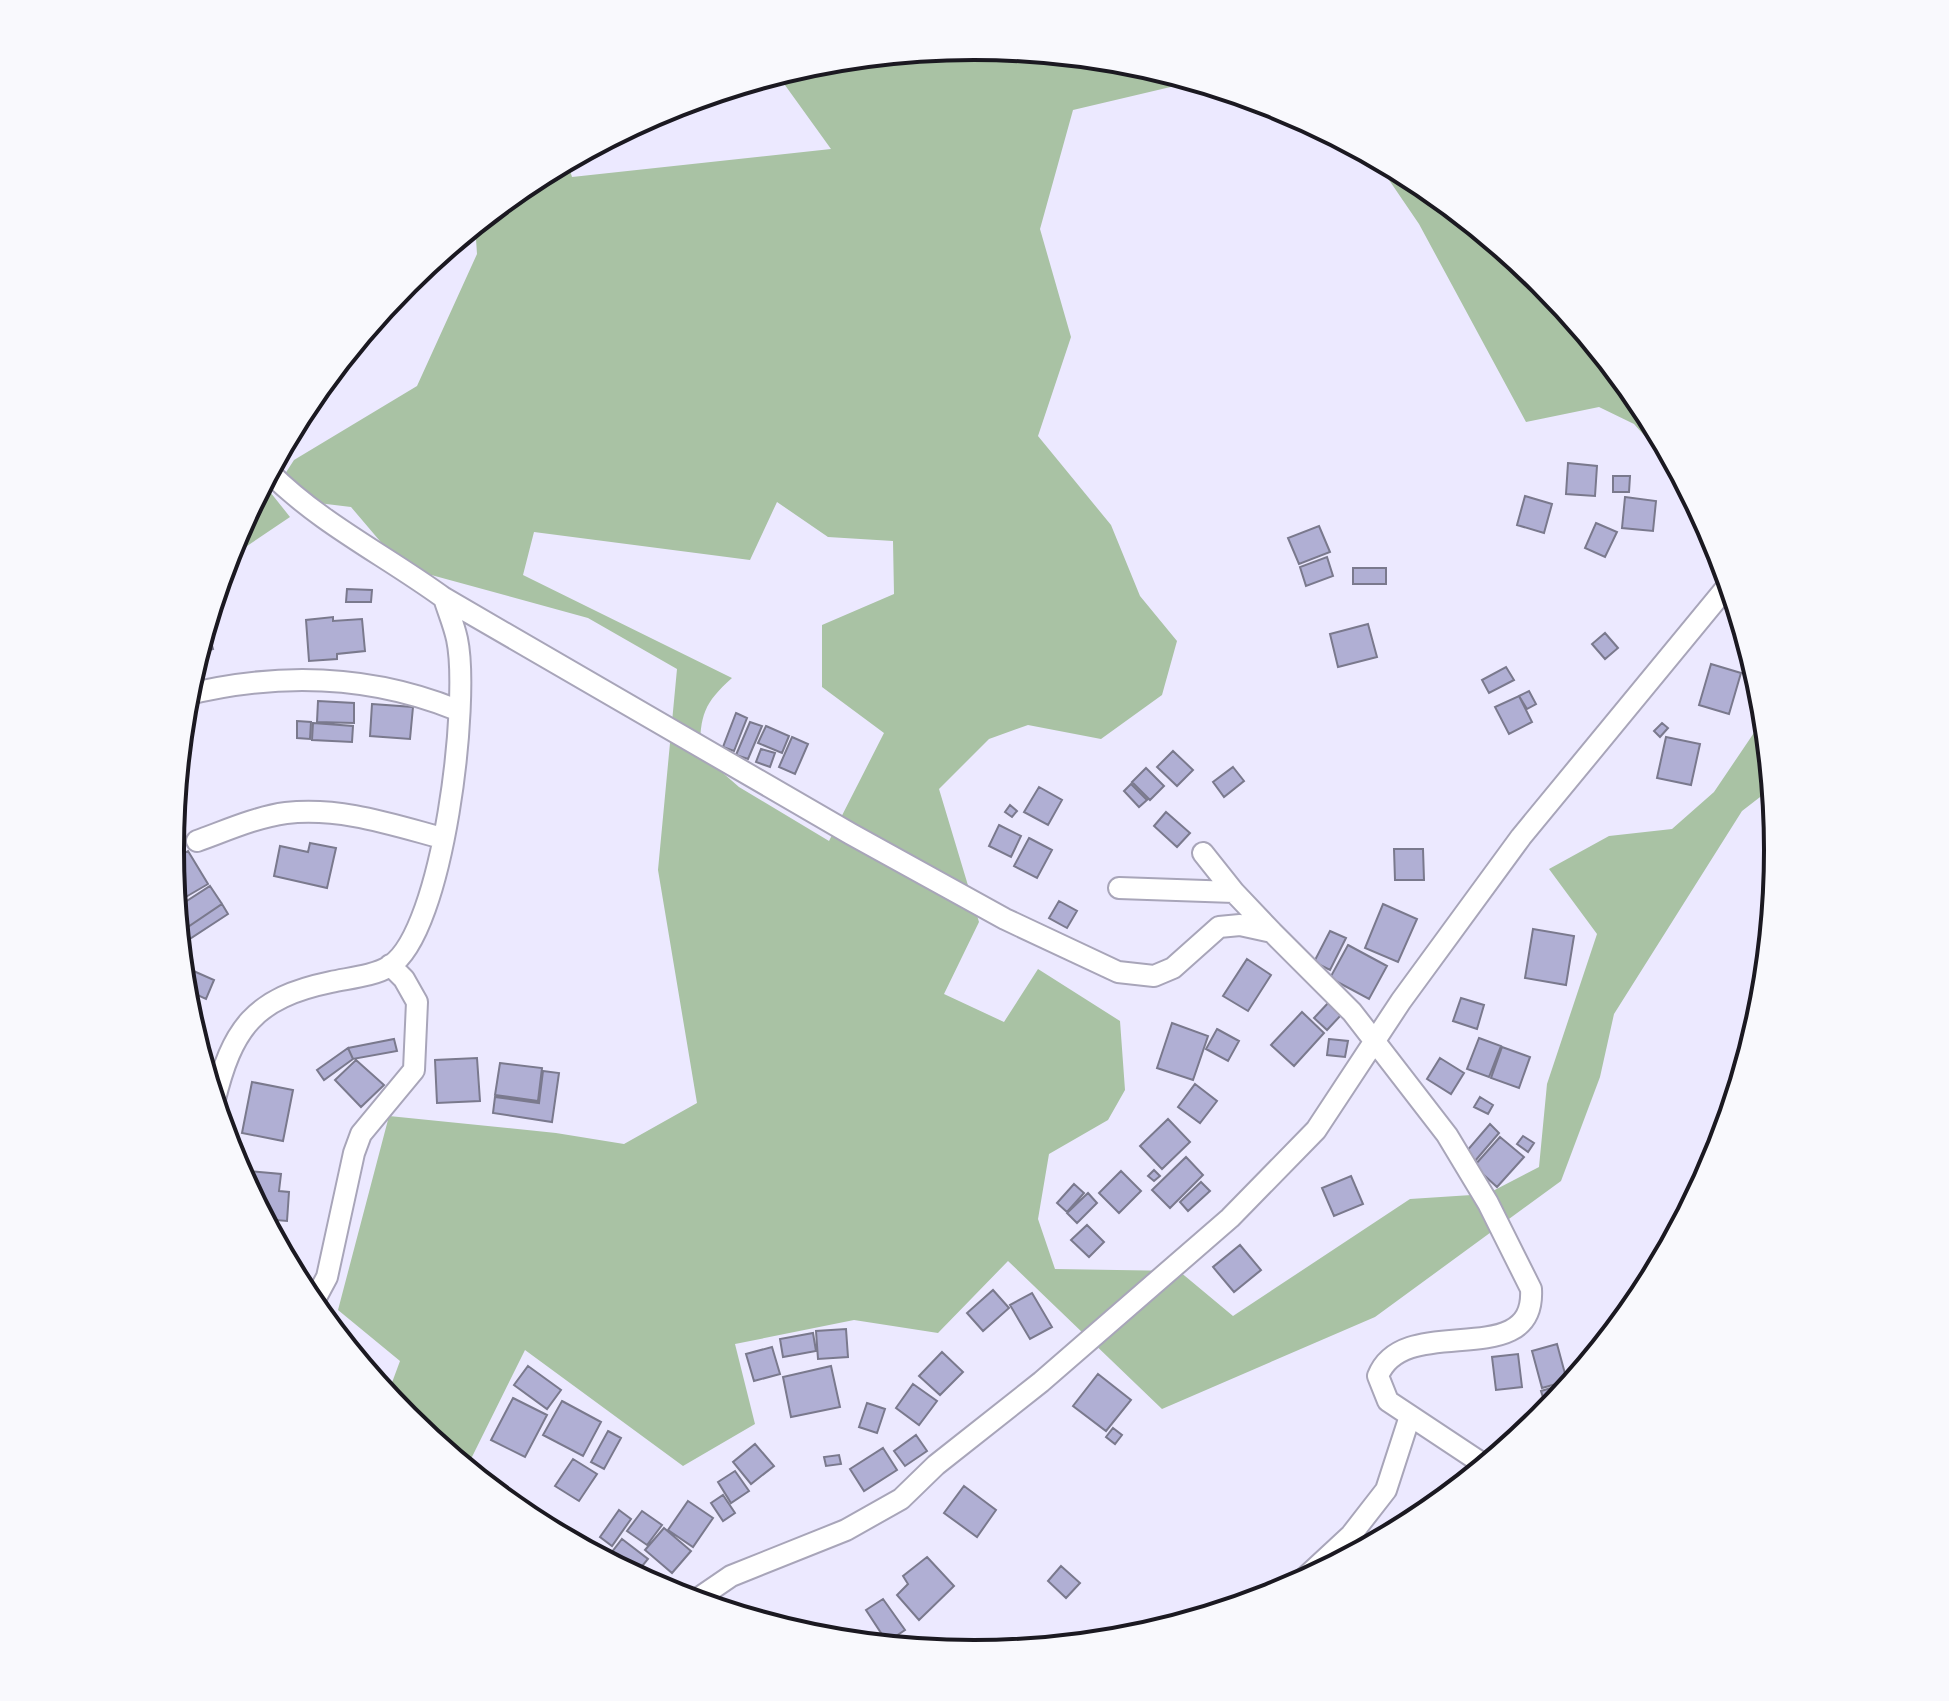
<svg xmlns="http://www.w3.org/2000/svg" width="1949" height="1701" font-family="Lato,sans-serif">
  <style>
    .green { fill: #a9c2a4; fill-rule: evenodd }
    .building { fill: #b0afd4; stroke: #7a798d; stroke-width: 2 }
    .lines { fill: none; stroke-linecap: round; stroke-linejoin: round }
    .minor-casing { stroke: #a8a5b9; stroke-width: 24 }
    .minor { stroke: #fff; stroke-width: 20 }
    .rim { fill: none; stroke: #1b1921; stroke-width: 4 }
  </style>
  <rect width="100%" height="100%" fill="#ece9ff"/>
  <path class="green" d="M975,46L1132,62L1196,81L1073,110L1040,229L1071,337L1038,436L1111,525L1140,596L1177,641L1162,695L1101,739L1028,725L989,739L939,789L979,922L944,994L1004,1022L1038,969L1120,1021L1125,1090L1108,1120L1049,1154L1038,1219L1055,1269L1179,1271L1233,1316L1410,1199L1487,1194L1539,1167L1547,1084L1597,934L1549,869L1609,836L1672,829L1714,792L1766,715L1773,787L1742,811L1614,1014L1600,1077L1561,1181L1375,1317L1162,1409L1008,1261L938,1333L854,1320L735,1344L755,1424L683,1466L525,1350L467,1467L405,1419L387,1396L400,1361L338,1310L389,1116L556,1133L624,1144L697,1103L658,870L677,669L588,618L402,567L351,507L318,503L283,477L294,460L417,386L477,254L475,224L528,181L567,161L572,177L831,149L777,74L818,61L930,50L929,58L954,48ZM777,502L828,537L893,541L894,594L822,625V687L884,733L829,841L739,787L700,753C700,715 704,703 732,678L523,575L534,532L750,560Z
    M1372,155L1422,182L1544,282L1644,404L1684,480L1634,424L1599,407L1526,422L1419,224Z
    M263,483L290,517L241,550L228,552Z"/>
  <path class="building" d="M1568,463L1597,466L1595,496L1566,494Z
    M1613,476H1630L1629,492H1613Z
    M1525,496L1552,504L1544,533L1517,525Z
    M1625,497L1656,501L1653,531L1622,528Z
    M1596,523L1617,532L1605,557L1585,548Z
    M1319,526L1330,552L1299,564L1288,538Z
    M1327,557L1333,576L1306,586L1300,567Z
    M1353,568H1386V584H1353Z
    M347,589L372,590L371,602H346Z
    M333,617V621L362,619L365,651L337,654V659L309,661L306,620Z
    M1368,624L1377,657L1338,667L1330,634Z
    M207,628L213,649L202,652L200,644Z
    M1605,633L1618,648L1605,659L1592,644Z
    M200,646L202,654L197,655L202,673L191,676Z
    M1711,664L1741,673L1729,714L1699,705Z
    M1506,667L1514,680L1489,693L1482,680Z
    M1529,691L1536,704L1527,709L1519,696Z
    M1519,696L1532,722L1509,734L1495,707Z
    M318,701L354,703V723L317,722Z
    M372,704L413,707L410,739L370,736Z
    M736,713L747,718L734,751L723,747Z
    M297,721L311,722L310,739L297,738Z
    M750,722L762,726L748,759L736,755Z
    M313,723L353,726L352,742L312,740Z
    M1662,723L1668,728L1660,737L1654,731Z
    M766,726L789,736L782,753L758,743Z
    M792,737L808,744L795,774L779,767Z
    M1666,737L1700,744L1691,785L1657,778Z
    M761,749L775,753L770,767L756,762Z
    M1173,751L1193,770L1177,786L1157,767Z
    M1233,767L1244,781L1224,797L1213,782Z
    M1146,768L1164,786L1150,800L1132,782Z
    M1131,784L1147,800L1139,807L1124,791Z
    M1039,787L1062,800L1048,825L1024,812Z
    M1010,805L1017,811L1012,817L1005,812Z
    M1166,812L1190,833L1177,847L1154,826Z
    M999,825L1021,836L1011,857L989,846Z
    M1029,838L1052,850L1037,878L1014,866Z
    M310,843L336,848L327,888L274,876L280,846L308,852Z
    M1394,849H1423L1424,880H1395Z
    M188,851L208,884L184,898L173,880L171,861Z
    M210,886L222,904L179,933L176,908Z
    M1059,901L1077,911L1067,928L1049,918Z
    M222,904L228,914L185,942L179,933Z
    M1383,904L1417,919L1398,962L1365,948Z
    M1533,929L1574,936L1566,985L1525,978Z
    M1330,931L1346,938L1330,970L1314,962Z
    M1348,945L1387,966L1369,999L1330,978Z
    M180,954L192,960L183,979Z
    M1247,959L1271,975L1248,1011L1223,996Z
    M189,969L214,980L206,999L184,989Z
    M1461,998L1484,1005L1477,1029L1453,1021Z
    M1329,1002L1342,1014L1327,1030L1314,1018Z
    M1302,1012L1324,1033L1294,1066L1271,1045Z
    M1172,1023L1208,1036L1193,1080L1157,1068Z
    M1217,1029L1239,1041L1228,1061L1206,1049Z
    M1479,1038L1501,1046L1489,1077L1467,1069Z
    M394,1039L397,1051L353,1059L348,1048Z
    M1329,1039L1348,1041L1345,1057L1327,1055Z
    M1502,1047L1530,1057L1519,1088L1491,1078Z
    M348,1048L353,1059L324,1080L317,1070Z
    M477,1058L480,1101L437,1103L435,1060Z
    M1440,1058L1464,1073L1451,1094L1427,1079Z
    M356,1060L384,1085L361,1107L335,1080Z
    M500,1063L542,1068L538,1101L495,1095Z
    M543,1071L559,1073L552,1122L493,1113L495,1097L539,1103Z
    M252,1082L293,1090L283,1141L242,1133Z
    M1195,1084L1217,1101L1200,1123L1178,1107Z
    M1480,1097L1493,1105L1488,1114L1474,1107Z
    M1168,1119L1190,1142L1162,1169L1140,1146Z
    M1490,1124L1499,1133L1475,1161L1465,1153Z
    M1523,1136L1534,1143L1528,1152L1517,1144Z
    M1500,1137L1524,1157L1497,1187L1474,1166Z
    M1186,1157L1203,1175L1170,1208L1152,1190Z
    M1154,1170L1160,1176L1154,1181L1148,1176Z
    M249,1171L281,1174L279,1191L289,1192L287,1221L264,1219L246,1186Z
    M1121,1171L1141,1191L1119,1213L1099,1193Z
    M1351,1176L1363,1204L1334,1216L1322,1188Z
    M1201,1182L1210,1191L1188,1211L1180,1202Z
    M1074,1184L1084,1193L1067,1212L1057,1203Z
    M1088,1193L1097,1203L1077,1223L1067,1213Z
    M1087,1225L1104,1242L1089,1257L1071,1240Z
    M1240,1245L1261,1270L1234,1292L1213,1267Z
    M993,1290L1009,1308L983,1331L967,1313Z
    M1032,1293L1052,1327L1030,1339L1010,1305Z
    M846,1329L848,1357L818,1359L816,1331Z
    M813,1333L816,1351L783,1357L780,1339Z
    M1557,1344L1567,1381L1542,1388L1532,1351Z
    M772,1347L780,1374L754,1381L746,1354Z
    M942,1352L963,1372L940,1395L919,1376Z
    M1518,1354L1522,1387L1496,1390L1492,1357Z
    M528,1366L561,1390L547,1409L514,1385Z
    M831,1366L840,1407L791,1417L783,1377Z
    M1098,1374L1131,1400L1106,1431L1073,1406Z
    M1575,1381L1548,1414L1541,1391Z
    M913,1384L937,1401L919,1425L896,1408Z
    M513,1398L547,1415L525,1457L491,1440Z
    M562,1401L601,1422L583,1456L543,1435Z
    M867,1403L885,1409L877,1433L859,1427Z
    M1113,1428L1122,1435L1115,1444L1106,1437Z
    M608,1431L621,1438L604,1469L591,1462Z
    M916,1435L927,1451L905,1466L894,1451Z
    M755,1444L774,1466L751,1484L733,1462Z
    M883,1448L897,1470L864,1491L850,1469Z
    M839,1455L841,1464L826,1466L824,1457Z
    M573,1459L597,1474L579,1501L555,1486Z
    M735,1471L749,1491L731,1503L718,1482Z
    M1466,1479L1467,1482L1451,1495L1449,1492Z
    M964,1486L996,1510L977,1537L944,1513Z
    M723,1495L735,1513L723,1521L711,1503Z
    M688,1501L713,1518L693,1547L668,1530Z
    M619,1510L631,1519L612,1546L600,1537Z
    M642,1511L662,1525L647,1545L627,1531Z
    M664,1528L691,1551L672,1573L645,1550Z
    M622,1539L648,1559L634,1576L605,1561Z
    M927,1557L954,1586L919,1620L897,1595L908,1584L903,1576Z
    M1061,1566L1080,1583L1066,1598L1048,1581Z
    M883,1599L905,1630L887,1642L866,1610Z"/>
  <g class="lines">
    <g class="minor-casing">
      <path id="minor" d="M269,472C321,524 385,555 444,598L851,834L1005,919L1118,972L1154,976L1173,968L1219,927L1240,925L1272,932L1352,1012L1447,1135L1488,1203L1531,1289C1536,1374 1404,1310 1378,1376L1388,1401L1486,1466
        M185,695C278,672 368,674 457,710
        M197,841C225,831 256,817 286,813C340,807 390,824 442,838
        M1203,853L1234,892
        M1119,888L1234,892L1272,932
        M214,1103C232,1028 254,998 331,982C349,978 374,976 390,966C444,931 470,700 457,639C454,625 448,611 444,598
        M312,1305L327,1277L354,1153L361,1134L414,1070L417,1002L404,979L390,965
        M1296,1586L1351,1535L1386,1490L1410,1416
        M693,1602L731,1576L846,1530L901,1499L936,1465L1041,1382L1230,1218L1316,1130L1401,1001L1521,837L1730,583"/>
    </g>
    <use href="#minor" class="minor"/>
  </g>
  <path d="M0 0H1949V1701H0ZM184 850a790 790 0 1 1 1580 0a790 790 0 1 1-1580 0Z" fill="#f9f9fd" fill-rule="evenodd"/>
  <path class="rim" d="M184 850a790 790 0 1 1 1580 0a790 790 0 1 1-1580 0Z"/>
</svg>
